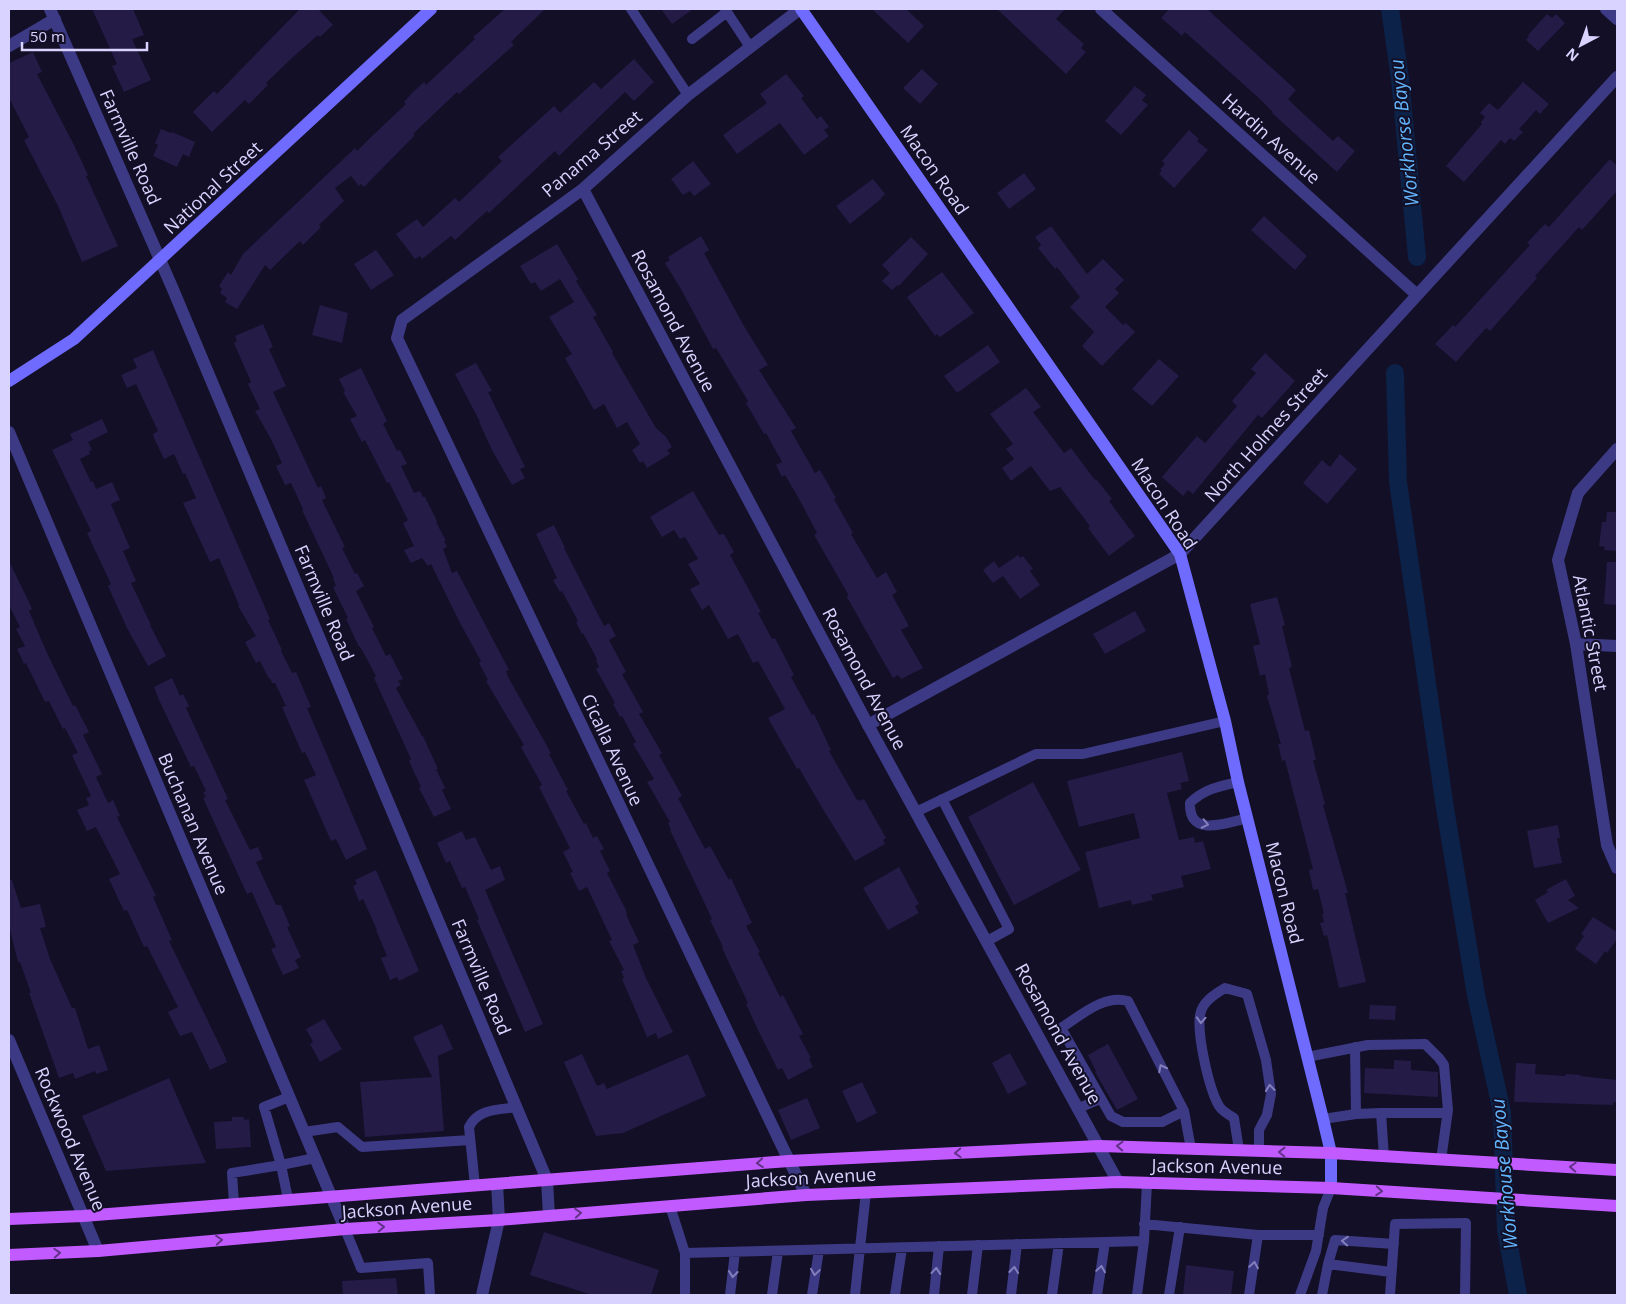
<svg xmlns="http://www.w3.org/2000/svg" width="1626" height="1304" font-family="'Open Sans',sans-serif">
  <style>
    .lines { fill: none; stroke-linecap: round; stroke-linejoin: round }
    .canal { stroke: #0c2248; stroke-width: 18 }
    .building { fill: #241b47 }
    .service { stroke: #3d3a85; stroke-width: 10 }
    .minor { stroke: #3d3a85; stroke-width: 12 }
    .tertiary { stroke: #3d3a85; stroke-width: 12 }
    .secondary { stroke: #6f6bff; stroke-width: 12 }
    .primary { stroke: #c25bff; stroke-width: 12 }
    .oneway { stroke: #837fbc }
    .oneway2 { stroke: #623188 }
    .labels { text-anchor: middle; stroke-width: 4; stroke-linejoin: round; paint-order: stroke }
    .street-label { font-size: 18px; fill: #d9d4ff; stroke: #130f26 }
    .water-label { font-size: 19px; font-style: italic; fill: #62b6ff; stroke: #130f26 }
  </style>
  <rect width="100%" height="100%" fill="#130f26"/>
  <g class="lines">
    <path class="canal" d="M1390,9L1400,79L1417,257
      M1395,373L1398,482L1445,808L1476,995L1502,1112L1506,1230L1518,1295"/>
  </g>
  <path class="building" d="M92,9H133L144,35L132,39L151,80L124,92L112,66L117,64Z
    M300,9H318L333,25L320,37L318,35L292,58L266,83L268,85L249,104L245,100L212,132L193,112L214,91L217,94Z
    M505,9H545L511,42L514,45L459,94L457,92L413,134L415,135L364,187L361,184L359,186L351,176L335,188L344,201L319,225L321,227L303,245L300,241L270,270L265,265L237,309L225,302L227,298L220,293L222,289L219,286L228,272L231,275L243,254L355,148L357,151L370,138L406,104L404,102L412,93L424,82L426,85L475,39L473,37Z
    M661,9H693L672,24Z
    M872,9H906L924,26L908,43Z
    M997,9H1065L1056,19L1084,44L1081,48L1086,52L1066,74Z
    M1169,9H1207L1296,90L1288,99L1295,106L1333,141L1338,136L1355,151L1337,172L1272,113L1273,112L1261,100L1185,32L1182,36L1161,18Z
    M1547,14L1552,18L1556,14L1565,23L1538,51L1526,40L1529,36L1528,35Z
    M33,52L42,72L37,74L74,145L88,175L86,176L118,246L82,262L58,206L24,140L29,137L9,98V63Z
    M634,59L654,82L634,101L625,92L559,156L555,151L489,213L487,211L455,240L451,236L422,259L420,256L415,259L396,234L417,219L423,227L455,198L459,202L502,161L498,157L554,106L560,113L594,82L601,89Z
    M922,69L938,84L920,104L903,88Z
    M786,74L804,96L801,98L817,119L821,116L829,127L824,130L829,136L804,155L780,123L737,154L723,135L767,103L760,94Z
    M1523,82L1549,104L1540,114L1536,110L1519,129L1523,132L1514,141L1510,138L1505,144L1501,140L1464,182L1446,166L1482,124L1481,122L1485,117L1480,113L1489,103L1498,110Z
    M1135,86L1146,95L1142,100L1148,105L1121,135L1105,121Z
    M161,129L171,133L172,132L195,142L189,157L183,154L177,167L153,156L158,145L155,143Z
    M1189,130L1199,139L1197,141L1208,150L1174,188L1159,174L1162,170L1160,169L1165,164L1162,161Z
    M1610,159L1617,166V191L1582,230L1579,227L1535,276L1537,278L1490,331L1486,328L1456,362L1435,344L1453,325L1455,327L1530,245L1527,243L1540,229L1545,224L1549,227Z
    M693,161L711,184L694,196L690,191L683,195L671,179Z
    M1024,173L1036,189L1009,209L997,193Z
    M873,179L885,194L881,198V199L850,224L836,206Z
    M1264,216L1307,256L1295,270L1251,230Z
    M1051,226L1087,274L1103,259L1124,280L1115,289L1119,293L1105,307L1123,325L1126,323L1135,332L1102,366L1082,346L1094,332L1070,307L1080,297L1057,267L1055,269L1038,248L1041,245L1035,237Z
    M701,236L709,250L704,253L744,326L768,365L759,370L796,428L791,431L815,473L820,470L836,498L834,499L853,533L851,534L877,578L886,572L897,592L892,595L909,626L901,630L923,668L901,679L898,675L893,678L874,645L847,597L848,594L814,535L817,533L798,497L785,475L782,477L776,465L782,462L766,433L764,434L746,403L748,401L716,348L713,349L682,291L665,263L670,260L668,257Z
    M911,237L928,254L899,286L898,285L892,290L882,281L890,273L882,265Z
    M557,244L578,279L576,281L597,315L593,317L613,352L612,353L656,428L666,437L672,447L667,450L670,454L647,468L643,461L640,463L632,450L640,444L627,422L617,428L604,404L594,410L565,358L572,354L549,317L574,302L560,279L541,291L535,282L531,284L520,266Z
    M376,250L394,275L371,290L354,264Z
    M942,272L974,313L940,337L937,334L935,336L907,297Z
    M320,305L348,313L342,343L312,335Z
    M263,324L273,347L269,349L286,386L273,392L318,488L321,486L326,498L322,500L345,547L342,548L355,574L357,573L364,586L356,591L374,627L372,628L386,656L390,654L403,679L398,681L401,685L396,688L422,736H423L438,769H436L445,788L442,790L451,809L434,817L419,788L421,787L409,761L411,759L374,678L376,676L362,650L358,645L346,619L348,618L333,587L336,586L333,579L334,578L302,510L303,509L291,483L285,485L276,466L282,463L271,439L255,411L260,409L248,384L251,382L234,343L237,341L235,336Z
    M988,345L1000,362L957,393L944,376Z
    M153,350L270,619L268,620L282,650L281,651L292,673L296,672L311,707L307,708L367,849L346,860L336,839L331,841L304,780L316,775L305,752L302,753L282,707L286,706L275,683H272L270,678L269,679L260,661L256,663L245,642L256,636L238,606L239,605L219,558L210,562L183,503L196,498L185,473L183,474L174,454L164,459L154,438L153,434L158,431L136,384L127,388L121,375L137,368L133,359Z
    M1265,353L1295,381L1262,418L1258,415L1193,494L1188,490L1183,496L1162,477L1197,436L1205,443L1237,406L1232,401L1256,373L1251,369Z
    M1159,359L1179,376L1152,406L1132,389Z
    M476,363L492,391L488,392L525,467L520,469L525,478L512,485L493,452L479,422H480L455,374Z
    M361,368L387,421L383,424L397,451L400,450L407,464L401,466L414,493L420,491L423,497H425L437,521L436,522L446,541H444L447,547L443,549L452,573L457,571L509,670L506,671L508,677L551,753L549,754L568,790L566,791L584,824L586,823L593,838L597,836L604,849L600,851L610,871L607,873L626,910L627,917L639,942L633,945L646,978L673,1032L658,1039L656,1033L647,1037L622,979L624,978L621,971L624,970L609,941L612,940L587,887L579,891L570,873L573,872L563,852L570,848L539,787L542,785L521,747L524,745L486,681L488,680L479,663L481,661L460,623L431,564L428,566L422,558L411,563L404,550L414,546L403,523L408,520L389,482L387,483L366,442L365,440L362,442L350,419L357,416L343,392L345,391L339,379Z
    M1026,388L1041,407L1033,412L1064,453L1071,448L1095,480L1096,479L1112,499L1109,501L1135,536L1109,556L1088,528L1090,526L1060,487L1050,491L1031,466L1011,481L1002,468L1014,459L1006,449L1013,444L990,414Z
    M102,419L108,432L88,442L92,450L89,451L90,454L80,459L91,482L93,481L96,489L112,482L120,500L111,504L130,548L123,551L136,581L131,583L151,625H150L166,656L148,666L127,628L108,586L111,584L87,533L91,531L52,450L73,440L70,434Z
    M1340,454L1357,469L1327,504L1303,483L1322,460L1330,467Z
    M693,491L719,535L724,534L734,552L730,555L761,612L758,613L772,639L775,638L794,675L791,677L796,686L812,715L814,714L831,750L829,751L857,800L859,799L860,801L864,799L886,838L883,840L885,844L855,861L821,806L799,768L797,769L768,718L785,709L758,661L753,663L738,634L728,639L709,605L702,610L690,589L700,584L688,564L698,559L685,537L680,539L674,530L662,537L650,517Z
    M1607,512H1617V551L1604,550L1605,547L1599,546L1602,522H1606Z
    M554,525L565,548H564L604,626L609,623L616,636L609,640L626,672L622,674L643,712L639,714L662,753L659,755L682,796L678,798L705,849L710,846L729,880L731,878L752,923L746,926L760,952L758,953L780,997L783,995L803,1034L799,1036L811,1058L809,1059L813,1067L788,1080L782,1068L778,1070L759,1032L746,1004L748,1003L722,948L723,947L710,920L712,919L670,830H671L668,823L670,822L647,782L654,779L633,744L636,742L622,716L620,717L613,704L615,703L596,669L599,667L596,660L597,659L583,633L582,634L576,622L578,621L562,591L560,592L553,580L557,578L536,534Z
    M1018,555L1020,558L1023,556L1033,569L1030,571L1040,585L1020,599L1003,576L993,583L983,570L994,561L999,568Z
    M9,561L28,600L32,609L29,611L47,653L73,706L75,705L89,732L83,735L102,774L96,777L108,803L113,800L120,816L117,817L156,896L153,897L172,940L169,941L224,1054L227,1062L210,1070L192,1032L180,1036L168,1012L178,1007L147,946L144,947L127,910L124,911L109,879L120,874L96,827L87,831L77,810L89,805L86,798L91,796L72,755L78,753L65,728L63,729L49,701L45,702L26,663L24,664L17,649L25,646L16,629L20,627L9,605Z
    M1607,562H1617V605L1604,604Z
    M1277,597L1285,625L1282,626L1292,667L1289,668L1305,731L1309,730L1316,760H1313L1325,804L1323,805L1348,893H1345L1366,982L1339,988L1327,935L1324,936L1320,923L1324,922L1322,914H1324L1318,889L1313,890L1309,870L1313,869L1285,760L1282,761L1278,744H1281L1267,696L1269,694L1265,674L1260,676L1253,646L1260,644L1250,604Z
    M1135,611L1146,631L1105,654L1093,634Z
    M172,678L180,696L183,694L189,706L186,708L228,799L225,800L250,850L258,847L263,859L256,862L276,905H281L290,926L287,927L301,957L295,960L299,968L283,975L271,949L276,947L252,892L247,894L203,798L206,797L203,792L206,791L194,766L191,767L159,700L154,687Z
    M1182,752L1189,781L1180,783L1182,789L1167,793L1179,840L1194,837L1195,843L1203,841L1211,869L1181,876L1184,887L1151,895L1153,900L1132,905L1131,900L1099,908L1085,852L1140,838L1134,813L1079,827L1067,781Z
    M1033,782L1081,870L1014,905L968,817Z
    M1558,825L1560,838H1557L1562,863L1534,868L1527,831Z
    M462,831L466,840L475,837L491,870L500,866L505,880L485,890L543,1024L525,1032L477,920L479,919L465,887L462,888L450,861L446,863L437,843Z
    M899,867L919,904L915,906L919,913L888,930L863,888Z
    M376,870L419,971L399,981L397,977L390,980L381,958L387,956L376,930H377L363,899L359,901L353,886L357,884L355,880Z
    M1566,879L1575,896L1568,900L1579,908L1548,923L1535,900L1548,892L1546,890Z
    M9,880H12L21,908L40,904L46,927L40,928L50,959L72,1008H75L88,1049L99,1045L108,1070L96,1074L95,1071L75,1079L73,1073L59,1078L29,993H31L20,962H18L9,926Z
    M1593,917L1617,932V939L1607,953L1605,951L1596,964L1575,949L1584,936L1581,934Z
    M1370,1005L1396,1006L1395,1020L1369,1019Z
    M324,1019L342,1049L320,1062L310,1044L313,1042L306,1029Z
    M442,1024L453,1049L438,1056L444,1131L365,1137L360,1082L432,1077L413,1037Z
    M1108,1044L1138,1099L1117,1110L1095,1072L1096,1071L1088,1055Z
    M1010,1053L1027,1084L1008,1094L992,1063Z
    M582,1054L597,1086L604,1083L607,1089L688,1054L706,1096L623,1133L596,1136L564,1062Z
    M1394,1060L1411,1061V1070L1438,1072V1097L1364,1093L1365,1068L1394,1069Z
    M1516,1063L1536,1064L1535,1074L1565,1076L1566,1074L1581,1075L1580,1076L1617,1080V1102H1613V1105L1514,1102Z
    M169,1078L206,1163L106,1171L82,1116Z
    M862,1082L877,1113L857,1123L842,1091Z
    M807,1098L820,1128L791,1140L778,1110Z
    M232,1117H244V1120L249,1119L251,1147L216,1149L214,1122L232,1121Z
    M544,1232L659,1270L651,1295H592L530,1275Z
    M1186,1265L1234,1271L1231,1295H1183Z
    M396,1278L398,1295H343L342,1281Z"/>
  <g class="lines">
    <path class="service" d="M631,9L688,95
      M725,9L750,47
      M692,39L727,12
      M1238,782C1220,786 1204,789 1190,803C1189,838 1226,823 1248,818
      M942,799L1009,929L987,941
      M916,812L1036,754H1083L1225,721
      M1355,1047L1356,1114
      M1307,1057L1368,1045L1425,1044L1439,1058L1444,1065L1448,1110L1441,1160
      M1079,1108L1100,1099
      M1184,1111L1162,1122H1123L1111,1116L1061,1028C1080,1016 1104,994 1128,1001L1184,1111L1191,1149
      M1381,1113H1447
      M1323,1119L1356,1114L1381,1113L1384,1157
      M304,1132L338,1127L362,1147L470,1140
      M1239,1150L1234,1118C1229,1115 1222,1111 1219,1106C1209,1089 1197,1036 1200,1015C1202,1002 1215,994 1225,988L1247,994L1266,1060L1271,1094L1267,1115L1259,1130V1151
      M475,1186L469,1127C478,1108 499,1110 517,1107
      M288,1199L281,1165L315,1158
      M234,1204L232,1173L281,1165L264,1107L289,1097
      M670,1206L685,1253L1144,1241L1147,1183
      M1144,1224L1258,1235H1319
      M345,1229L361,1268L428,1263L430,1295
      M1328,1264L1391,1272
      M685,1295V1253
      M730,1295L735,1252
      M772,1295L778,1251
      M812,1295L819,1250
      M855,1295L866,1192
      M895,1295L902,1248
      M934,1295L939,1246
      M972,1295L978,1245
      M1011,1295L1017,1244
      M1052,1295L1059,1243
      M1097,1295L1105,1242
      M1137,1295L1144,1241
      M1169,1295L1180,1227
      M1249,1295L1258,1235
      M1300,1295L1316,1251L1323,1208L1331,1188
      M1322,1295L1328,1264L1335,1240L1394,1244
      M1390,1295L1395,1224L1466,1223L1465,1295"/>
    <path class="minor" d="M50,9L172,287L547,1180L549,1216
      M800,9L688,95L583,189L402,320L397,338L781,1144L806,1195
      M1101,9L1417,295
      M1606,9L1617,19
      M9,46L55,19
      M583,189L868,725L1118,1182
      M9,432L345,1229
      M1617,449L1578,493L1558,560L1576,644L1607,845L1617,868
      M1576,644L1617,646
      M9,1040L98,1251
      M482,1295L499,1220L497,1184"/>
    <path class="tertiary" d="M868,725L1180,554L1617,77"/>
    <path class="secondary" d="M801,9L1180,554L1225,721L1238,782L1323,1119L1331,1153V1188
      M9,381L74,339L431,9"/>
    <path class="primary" d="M9,1219L83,1216L789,1161L1099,1146L1331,1153L1617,1170
      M9,1255L98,1251L345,1229L499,1220L806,1195L1118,1182L1331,1188L1617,1206"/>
  </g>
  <defs><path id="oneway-chevron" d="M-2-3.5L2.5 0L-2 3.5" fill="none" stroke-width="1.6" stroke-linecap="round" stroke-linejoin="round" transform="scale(1.25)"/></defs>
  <g class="oneway">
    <use href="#oneway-chevron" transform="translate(1205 824) rotate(12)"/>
    <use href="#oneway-chevron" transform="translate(1201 1020) rotate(93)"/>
    <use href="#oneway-chevron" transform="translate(1162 1068) rotate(-117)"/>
    <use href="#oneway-chevron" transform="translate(1270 1088) rotate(-96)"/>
    <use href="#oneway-chevron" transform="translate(1345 1241) rotate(-176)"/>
    <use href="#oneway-chevron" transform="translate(1254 1265) rotate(-81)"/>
    <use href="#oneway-chevron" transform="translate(1101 1269) rotate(-81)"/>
    <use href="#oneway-chevron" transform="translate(1014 1270) rotate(-84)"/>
    <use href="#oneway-chevron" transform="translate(936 1271) rotate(-85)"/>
    <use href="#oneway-chevron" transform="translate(815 1272) rotate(98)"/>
    <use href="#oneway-chevron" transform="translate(733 1274) rotate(96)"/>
  </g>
  <g class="oneway2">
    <use href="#oneway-chevron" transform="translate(1120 1146) rotate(-178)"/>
    <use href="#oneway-chevron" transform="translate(1282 1152) rotate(-179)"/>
    <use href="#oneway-chevron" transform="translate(958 1153) rotate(177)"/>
    <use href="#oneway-chevron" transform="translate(760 1163) rotate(176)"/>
    <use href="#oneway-chevron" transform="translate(1573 1167) rotate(-177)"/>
    <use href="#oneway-chevron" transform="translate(1379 1191) rotate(4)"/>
    <use href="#oneway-chevron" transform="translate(578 1213) rotate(-5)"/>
    <use href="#oneway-chevron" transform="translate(381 1227) rotate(-3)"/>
    <use href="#oneway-chevron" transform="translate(219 1240) rotate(-5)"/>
    <use href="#oneway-chevron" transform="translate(57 1253) rotate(-3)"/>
  </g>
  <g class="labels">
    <g class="street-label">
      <text transform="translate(1271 139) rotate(42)" y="6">Hardin Avenue</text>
      <text transform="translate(130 147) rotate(66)" y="6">Farmville Road</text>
      <text transform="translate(592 154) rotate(-40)" y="6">Panama Street</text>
      <text transform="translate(934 170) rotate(55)" y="6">Macon Road</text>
      <text transform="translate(213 188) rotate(-43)" y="6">National Street</text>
      <text transform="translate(673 321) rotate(62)" y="6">Rosamond Avenue</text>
      <text transform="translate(1266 435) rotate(-48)" y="6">North Holmes Street</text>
      <text transform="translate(1164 504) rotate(57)" y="6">Macon Road</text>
      <text transform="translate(324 603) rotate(67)" y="6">Farmville Road</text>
      <text transform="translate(1590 633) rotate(79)" y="6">Atlantic Street</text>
      <text transform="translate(864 679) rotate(62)" y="6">Rosamond Avenue</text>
      <text transform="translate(612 750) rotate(65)" y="6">Cicalla Avenue</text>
      <text transform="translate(193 824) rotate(67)" y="6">Buchanan Avenue</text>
      <text transform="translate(1284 893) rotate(76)" y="6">Macon Road</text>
      <text transform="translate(481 977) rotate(67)" y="6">Farmville Road</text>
      <text transform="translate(1058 1034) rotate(61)" y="6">Rosamond Avenue</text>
      <text transform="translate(70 1139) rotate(67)" y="6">Rockwood Avenue</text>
      <text transform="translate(1217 1167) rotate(1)" y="6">Jackson Avenue</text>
      <text transform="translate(811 1178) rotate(-3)" y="6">Jackson Avenue</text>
      <text transform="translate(407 1208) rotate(-4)" y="6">Jackson Avenue</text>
    </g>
    <g class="water-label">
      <text transform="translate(1404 133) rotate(-96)" y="7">Workhorse Bayou</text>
      <text transform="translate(1504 1174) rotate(-95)" y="7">Workhouse Bayou</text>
    </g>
  </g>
  <rect width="1626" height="1304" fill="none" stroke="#d9d4ff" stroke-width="20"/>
  <g transform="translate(1581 45) rotate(221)" stroke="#130f26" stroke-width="4" paint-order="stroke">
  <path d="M0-4L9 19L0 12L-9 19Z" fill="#d9d4ff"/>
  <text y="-8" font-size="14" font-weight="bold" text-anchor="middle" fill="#d9d4ff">N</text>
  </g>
  <path d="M22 42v8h125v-8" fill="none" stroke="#d9d4ff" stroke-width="2.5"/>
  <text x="30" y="42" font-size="15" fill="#d9d4ff" stroke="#130f26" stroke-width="4" paint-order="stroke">50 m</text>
</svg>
